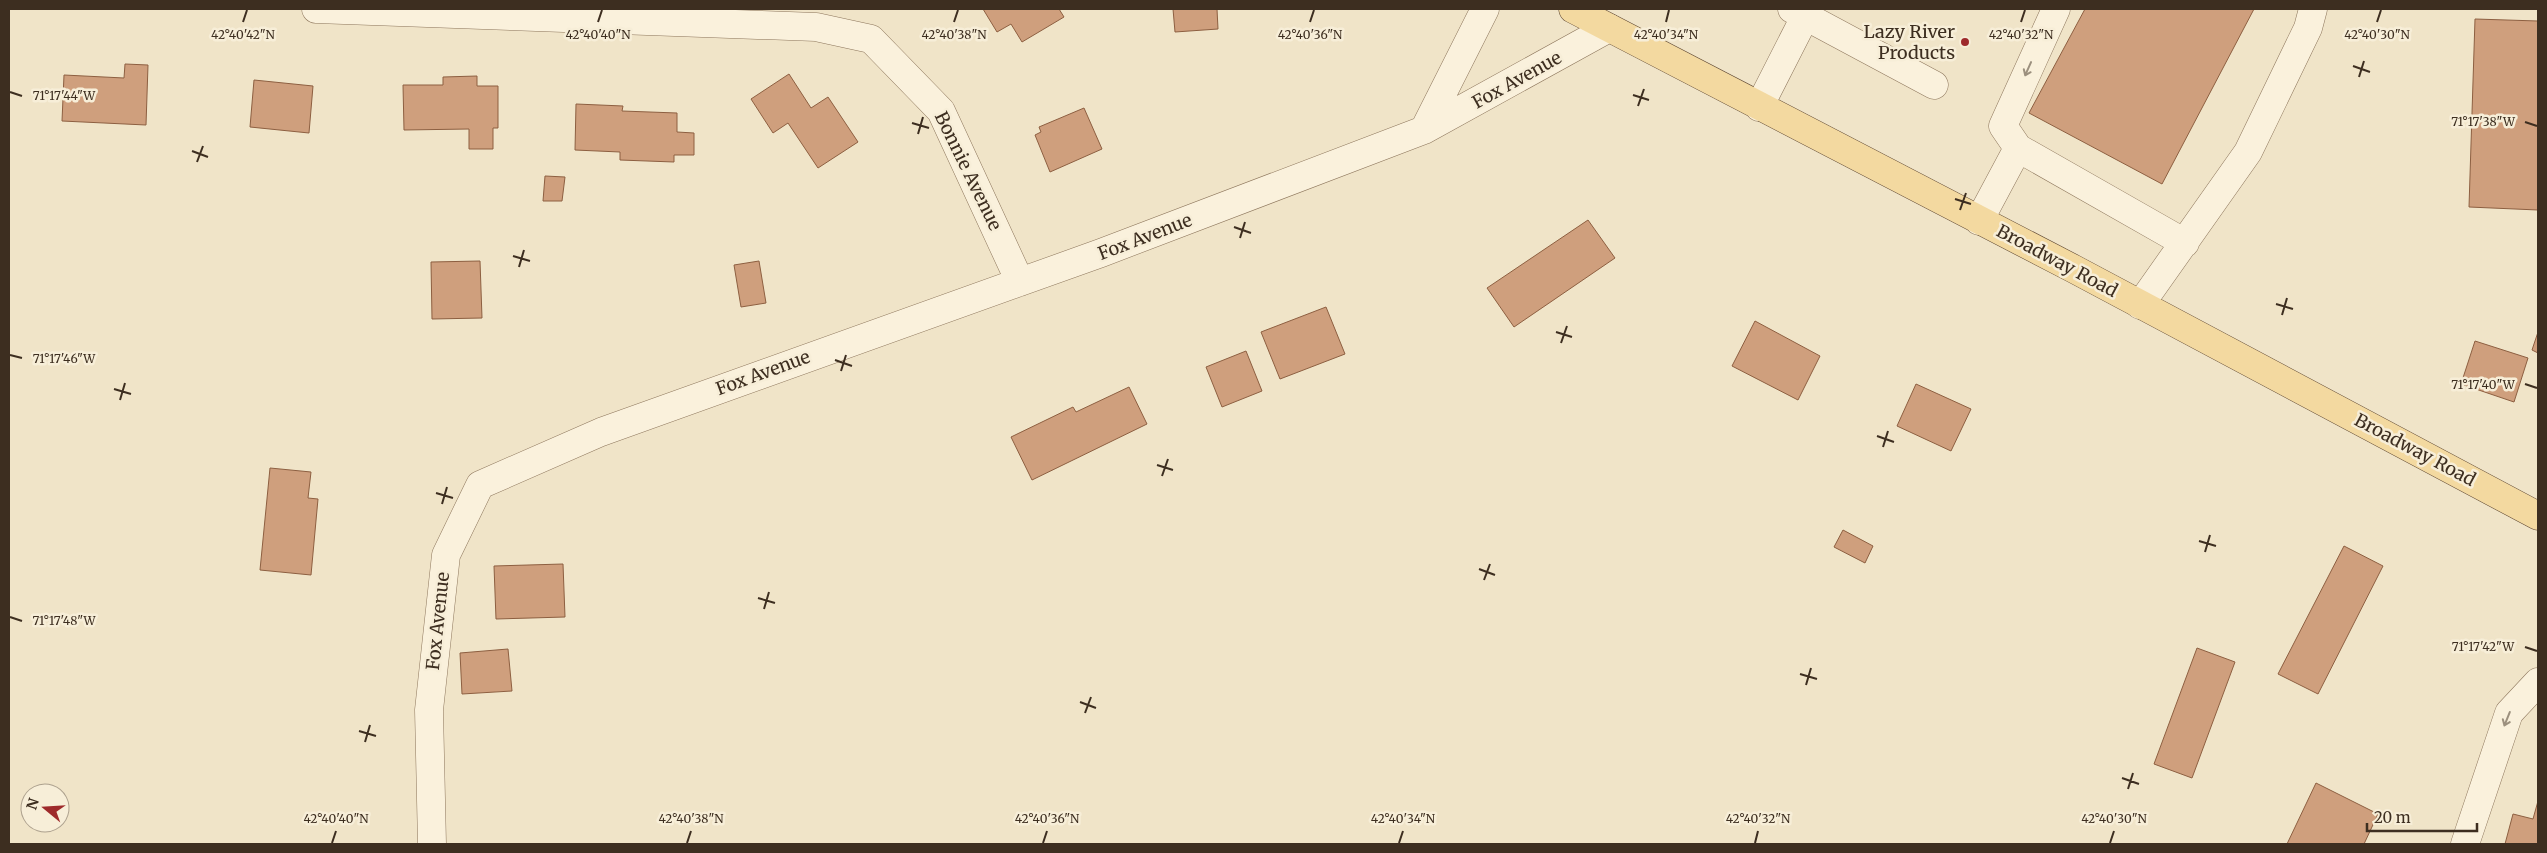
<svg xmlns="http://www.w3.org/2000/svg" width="2547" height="853" font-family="Merriweather,serif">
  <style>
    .building { fill: #cf9f7d; stroke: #8d5f41 }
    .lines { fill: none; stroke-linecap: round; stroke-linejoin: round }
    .minor-casing { stroke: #8d765c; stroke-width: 29 }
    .major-casing { stroke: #5b4430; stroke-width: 29 }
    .minor { stroke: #faf1dc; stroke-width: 28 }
    .major { stroke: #f3d9a0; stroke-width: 28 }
    .oneway { stroke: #9c907e }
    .ticks { fill: none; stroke: #3d2e20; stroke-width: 2 }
    .poi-dot { fill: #9e2a2b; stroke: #f7eed8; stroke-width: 2 }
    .labels { text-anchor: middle; stroke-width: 5; stroke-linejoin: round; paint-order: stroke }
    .poi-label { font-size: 18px; fill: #3d2e20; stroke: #f7eed8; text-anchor: end }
    .street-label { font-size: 18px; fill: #3d2e20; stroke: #f7eed8 }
    .ticks-label { font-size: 12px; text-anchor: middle; fill: #3d2e20; stroke: #f7eed8; stroke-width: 5; stroke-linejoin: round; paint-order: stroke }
  </style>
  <rect width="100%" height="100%" fill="#f0e4c8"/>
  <path class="building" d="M983,9H1059L1064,17L1022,42L1011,24L997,32Z
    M1173,9H1217L1218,29L1175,32Z
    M2085,9H2254L2162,184L2029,113Z
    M2475,19L2538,21V210L2469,207Z
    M125,64L148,65L146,125L62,121L64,75L124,78Z
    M789,74L811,108L828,97L858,142L818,168L788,123L773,133L751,99Z
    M477,76V86H498V128H493V149H469V129L404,130L403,85H443V77Z
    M254,80L313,86L309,133L250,127Z
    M576,104L623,106L622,111L677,113V132L694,133V155H674V162L620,160V152L575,150Z
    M1084,108L1102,149L1050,172L1035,135L1041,132L1039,127Z
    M545,176L565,177L562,201H543Z
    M1588,220L1615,258L1514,327L1487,288Z
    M480,261L482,318L432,319L431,262Z
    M759,261L766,303L741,307L734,265Z
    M1326,307L1345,354L1280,379L1261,332Z
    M1755,321L1820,356L1798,400L1732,366Z
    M2538,332V353L2532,350Z
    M2475,341L2528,358L2514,402L2461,384Z
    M1246,351L1262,391L1222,407L1206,367Z
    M1916,384L1971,409L1951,451L1897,426Z
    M1129,387L1147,424L1032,480L1011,437L1073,407L1076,412Z
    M270,468L311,472L308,498L318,499L311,575L260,570Z
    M1843,530L1873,546L1865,563L1834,547Z
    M2344,546L2383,566L2318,694L2278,674Z
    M563,564L565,617L496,619L494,566Z
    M2197,648L2235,662L2192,778L2154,764Z
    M508,649L512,691L462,694L460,653Z
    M2316,783L2378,814L2364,844H2287Z
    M2538,801V844H2505L2513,814L2533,819Z"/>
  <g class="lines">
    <g class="minor-casing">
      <path id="minor" d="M316,9L816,27L871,39L941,111L1020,282
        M1792,9L1934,85
        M1759,107L1809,9
        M1424,130L1485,9
        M2018,148L2003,126L2056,9
        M1979,221L2018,148L2185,243
        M2140,305L2248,152L2308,28L2313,9
        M432,844L429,710L446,555L480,485L601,432L1101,253L1424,130L1609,28
        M2465,844L2509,713L2538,682"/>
    </g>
    <g class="major-casing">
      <path id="major" d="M1573,9L2074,269L2538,516"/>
    </g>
    <use href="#minor" class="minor"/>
    <use href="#major" class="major"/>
  </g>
  <defs><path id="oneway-shaft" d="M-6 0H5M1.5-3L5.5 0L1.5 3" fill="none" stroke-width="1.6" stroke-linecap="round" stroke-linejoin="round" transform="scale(1.25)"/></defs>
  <g class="oneway">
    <use href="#oneway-shaft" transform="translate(2028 69) rotate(114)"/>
    <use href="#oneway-shaft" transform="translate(2507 719) rotate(112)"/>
  </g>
  <path class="ticks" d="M243,22L247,10M598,22L602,10M954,22L958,10M1310,22L1314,10M1666,22L1669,10M2021,22L2025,10M2377,22L2381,10M2353,66L2370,72M2359,77L2364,61M10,92L22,96M1633,95L1649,100M1638,106L1644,89M2525,122L2537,126M912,123L929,128M918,134L923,117M192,151L208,157M197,162L203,146M1955,199L1971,204M1960,210L1966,193M1234,227L1251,233M1240,238L1245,222M513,256L530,261M519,267L524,250M2276,304L2293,309M2282,315L2287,298M1556,332L1572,337M1561,343L1567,326M10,355L22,358M835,360L852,366M841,371L846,355M2525,384L2537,388M114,389L131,394M120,400L125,383M1877,436L1894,442M1883,447L1888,431M1157,465L1173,470M1162,476L1168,459M436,493L453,498M442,504L447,487M2199,541L2216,546M2205,552L2210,535M1479,569L1495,575M1484,580L1490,564M758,598L775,603M764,609L769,592M10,617L22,621M2525,647L2537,651M1800,674L1817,679M1806,685L1811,668M1080,702L1096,708M1085,713L1091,697M359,731L376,736M365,742L370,725M2122,778L2139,784M2128,789L2133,773M332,843L336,831M687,843L691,831M1043,843L1047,831M1399,843L1403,831M1755,843L1758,831M2110,843L2114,831"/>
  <circle class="poi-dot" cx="1965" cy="42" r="5"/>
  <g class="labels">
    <g class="poi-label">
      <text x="1955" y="38">Lazy River<tspan x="1955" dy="21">Products</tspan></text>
    </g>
    <g class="street-label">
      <text transform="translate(1517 80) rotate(-29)" y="6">Fox Avenue</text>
      <text transform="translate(968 171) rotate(64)" y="6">Bonnie Avenue</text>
      <text transform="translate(1145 237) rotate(-21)" y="6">Fox Avenue</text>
      <text transform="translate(2057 261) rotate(28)" y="6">Broadway Road</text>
      <text transform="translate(763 373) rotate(-20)" y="6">Fox Avenue</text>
      <text transform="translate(2415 450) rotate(28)" y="6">Broadway Road</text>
      <text transform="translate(438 621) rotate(-84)" y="6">Fox Avenue</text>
    </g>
  </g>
  <g class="ticks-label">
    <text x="243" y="39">42°40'42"N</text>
    <text x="598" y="39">42°40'40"N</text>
    <text x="954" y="39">42°40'38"N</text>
    <text x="1310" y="39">42°40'36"N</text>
    <text x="1666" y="39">42°40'34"N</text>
    <text x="2021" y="39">42°40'32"N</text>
    <text x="2377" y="39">42°40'30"N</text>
    <text x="64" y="100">71°17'44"W</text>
    <text x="2483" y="126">71°17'38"W</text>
    <text x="64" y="363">71°17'46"W</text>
    <text x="2483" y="389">71°17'40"W</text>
    <text x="64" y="625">71°17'48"W</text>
    <text x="2483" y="651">71°17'42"W</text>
    <text x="336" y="823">42°40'40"N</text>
    <text x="691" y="823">42°40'38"N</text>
    <text x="1047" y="823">42°40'36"N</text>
    <text x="1403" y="823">42°40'34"N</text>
    <text x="1758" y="823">42°40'32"N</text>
    <text x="2114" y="823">42°40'30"N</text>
  </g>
  <rect width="2547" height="853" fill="none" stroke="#3d2e20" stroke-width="20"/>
  <g transform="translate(45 808) rotate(288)"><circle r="24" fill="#f7eed8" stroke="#ada18e"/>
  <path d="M0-4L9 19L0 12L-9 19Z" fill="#9e2a2b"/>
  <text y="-8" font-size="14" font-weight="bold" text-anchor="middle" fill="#3d2e20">N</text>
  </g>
  <path d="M2367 823v8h110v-8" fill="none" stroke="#3d2e20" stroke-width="2.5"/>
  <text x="2374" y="823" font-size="15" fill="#3d2e20" stroke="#f7eed8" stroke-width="4" paint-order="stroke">20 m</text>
</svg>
